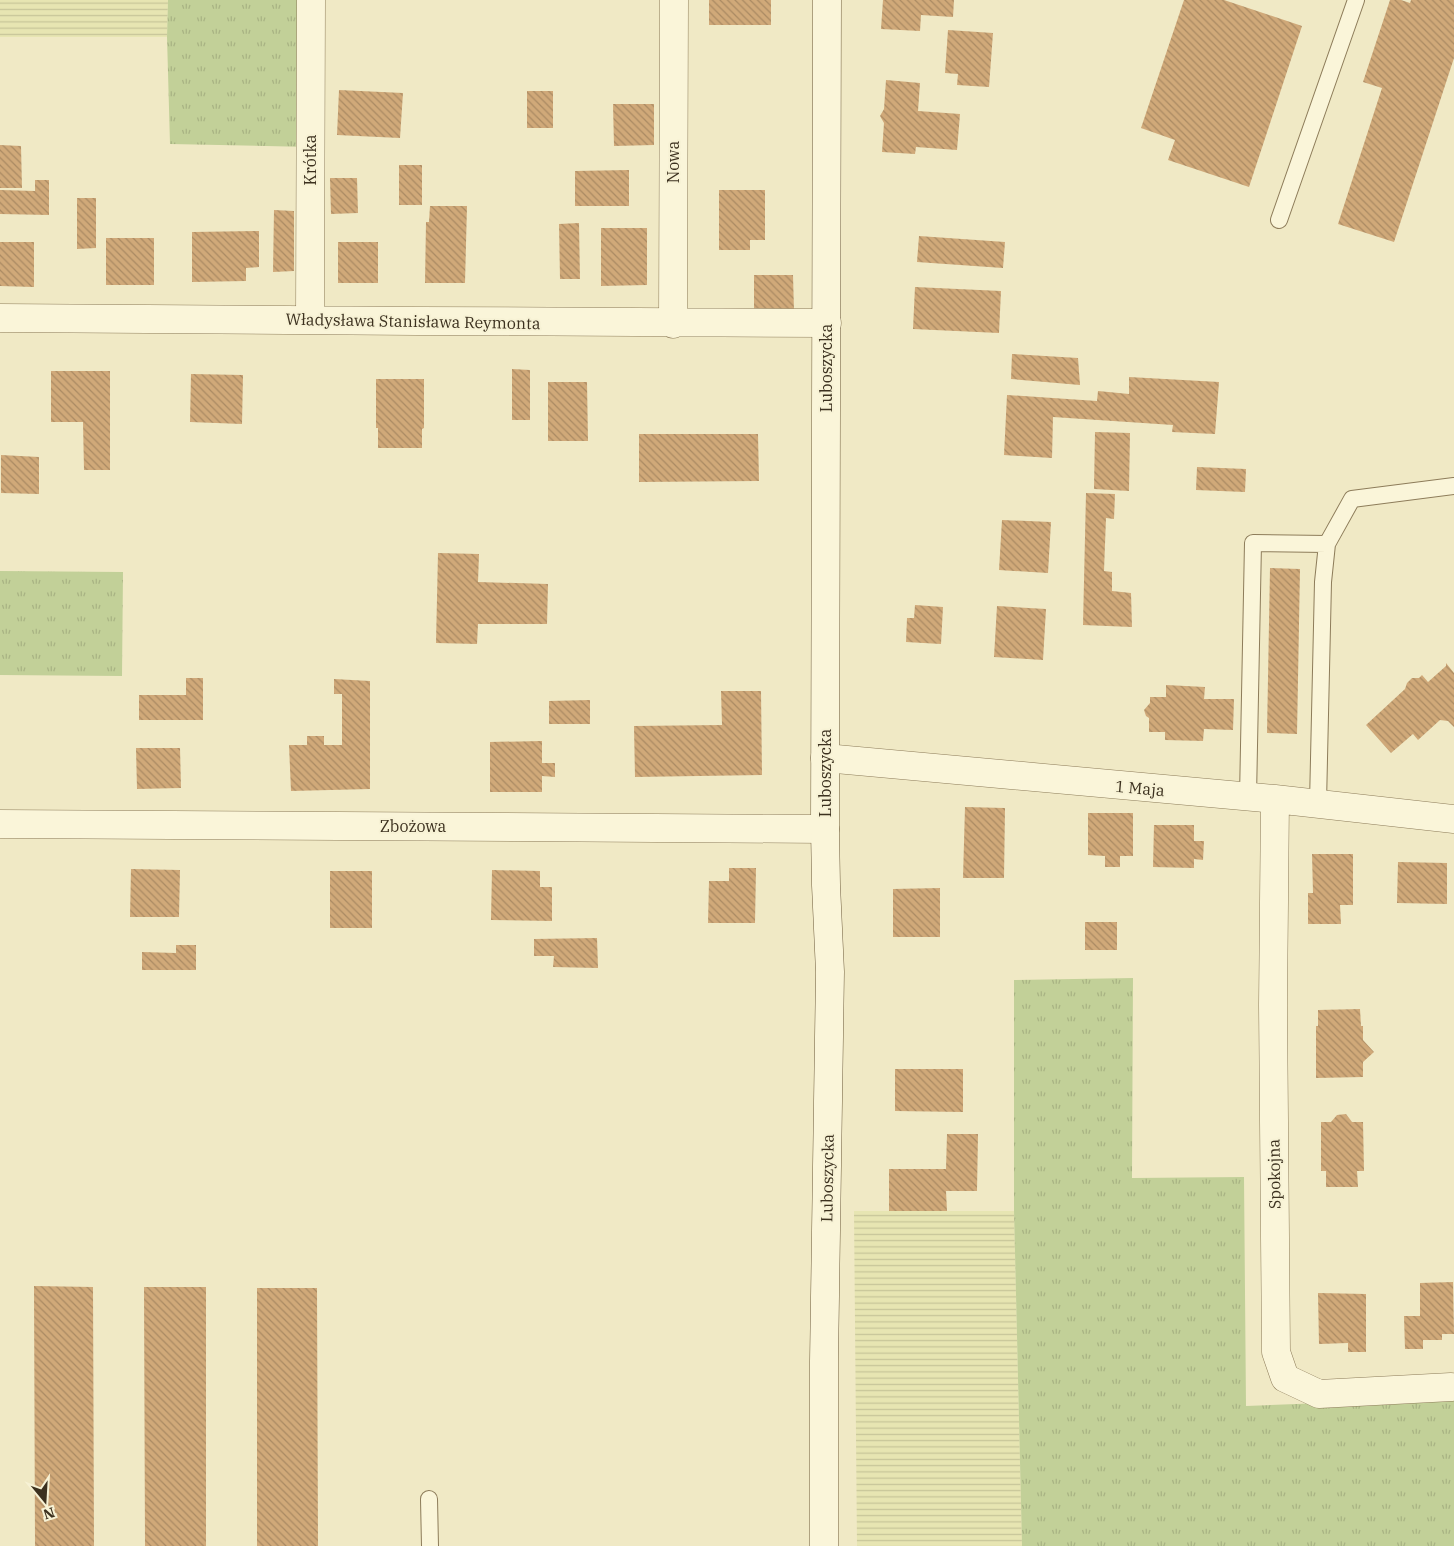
<svg xmlns="http://www.w3.org/2000/svg" width="1454" height="1546" font-family="'IBM Plex Serif',serif">
  <style>
    .farmland { fill: url(#farmland-rules) }
    .grass { fill: url(#grass-tufts) }
    .building { fill: url(#building-back-hatch) }
    .lines { fill: none; stroke-linecap: round; stroke-linejoin: round }
    .lane-casing { stroke: #8d7c5a; stroke-width: 18 }
    .street-casing { stroke: #8d7c5a; stroke-width: 29 }
    .secondary-casing { stroke: #6f5d3d; stroke-width: 29 }
    .lane { stroke: #faf5d9; stroke-width: 16 }
    .street { stroke: #faf5d9; stroke-width: 28 }
    .secondary { stroke: #faf5d9; stroke-width: 28 }
    .labels { text-anchor: middle; stroke-width: 4; stroke-linejoin: round; paint-order: stroke }
    .street-label { font-size: 16px; fill: #3c311f; stroke: #f7f2d5 }
  </style>
  <defs>
    <pattern id="farmland-rules" width="6" height="5" patternUnits="userSpaceOnUse" patternTransform="scale(1.25)"><rect width="6" height="5" fill="#e7e5b2"/><path d="M0 2.5h6" fill="none" stroke="#c7c599"/></pattern>
    <pattern id="grass-tufts" width="24" height="20" patternUnits="userSpaceOnUse" patternTransform="scale(1.25)"><rect width="24" height="20" fill="#c2d098"/><path d="M3 7l-1-3M5 7V3M7 7l1-3M15 17l-1-3M17 17v-4M19 17l1-3" fill="none" stroke="#a8b383"/></pattern>
    <pattern id="building-back-hatch" width="6" height="6" patternUnits="userSpaceOnUse" patternTransform="scale(1.25)"><rect width="6" height="6" fill="#d0a979"/><path d="M-1 5l2 2M0 0l6 6M5-1l2 2" fill="none" stroke="#aa8a63"/></pattern>
  </defs>
  <rect width="100%" height="100%" fill="#f0e9c5"/>
  <path class="farmland" d="M0,0H168L167,37H0Z
    M854,1211H1014L1022,1546H857Z"/>
  <path class="grass" d="M168,0H311L310,147L170,144L167,37Z
    M0,571L123,572L122,676L0,675Z
    M1133,978L1132,1178L1244,1177L1246,1406L1454,1398V1546H1022L1014,1211V980Z"/>
  <path class="building" d="M709,0H771V25H709Z
    M883,0H954L953,17L921,15L920,31L881,29Z
    M1184,0H1224L1302,26L1249,187L1168,160L1175,140L1141,128Z
    M1390,0H1401L1410,3L1411,0H1454V58L1394,242L1338,224L1382,88L1363,82Z
    M948,30L993,33L989,87L957,85L958,74L945,73Z
    M886,80L920,83L918,111L960,114L957,150L916,147L915,154L882,152L884,123L880,116L884,109Z
    M339,90L403,93L400,138L337,135Z
    M527,91H553V128H527Z
    M613,104H654V145L614,146Z
    M0,145L21,146L22,188H0Z
    M399,165H422V205H399Z
    M629,170V206H575V171Z
    M330,178H357L358,213L331,214Z
    M35,180H49V215L0,214V190L35,191Z
    M719,190H765V240H750V250H719Z
    M77,198H96V248L77,249Z
    M430,206H467L465,283H425L426,222H429Z
    M274,210L294,211V271L273,272Z
    M579,223L580,279H560L559,224Z
    M601,228H647V285L601,286Z
    M259,231V267L246,268V281L192,282V232Z
    M919,236L1005,242L1003,268L917,262Z
    M106,238H154V285H106Z
    M0,242H34V287L0,286Z
    M338,242H378V283H338Z
    M754,275H793L794,311L754,312Z
    M915,287L1001,291L999,333L913,329Z
    M1012,354L1078,358L1080,385L1011,379Z
    M512,369L530,370V420H512Z
    M51,371H110V470H84L83,422H51Z
    M191,374L243,375L242,424L190,422Z
    M1129,377L1219,382L1215,434L1172,432L1173,425L1053,417L1052,458L1004,455L1007,395L1097,401L1098,391L1129,394Z
    M376,379H424V428L422,429V448H378V428H376Z
    M548,382H587L588,441H548Z
    M1095,432L1130,433L1129,491L1094,489Z
    M639,434H758L759,481L639,482Z
    M1,455L39,457V494L1,493Z
    M1197,467L1246,469L1245,492L1196,490Z
    M1086,493L1115,494L1114,519L1106,518L1104,571L1112,572V591L1131,593L1132,627L1083,625Z
    M1002,520L1051,522L1048,573L999,570Z
    M438,553L479,554L478,582L548,584L547,624H478L477,644L436,643Z
    M1270,568L1300,569L1297,734L1267,733Z
    M915,605L943,607L941,644L906,642L907,618H914Z
    M997,606L1046,609L1043,660L994,657Z
    M1446,663L1454,673V727L1448,721L1440,720L1418,740L1413,734L1391,753L1366,725L1405,689L1407,683L1412,678H1419L1422,675L1428,682L1446,666Z
    M186,678H203V720H139V695H186Z
    M334,679L370,681V789L291,791L289,745H307V736H324V745H342V694H334Z
    M1166,685L1205,687L1204,699H1234L1233,730L1204,729L1203,741L1165,740V732H1149V718L1146,716L1144,710L1150,703V697H1166Z
    M721,691H761L762,775L635,777L634,726L722,725Z
    M590,700V724H549V701Z
    M542,741V763H555V777L542,776V792H490V742Z
    M136,748H180L181,788L137,789Z
    M965,807L1005,808L1004,878H963Z
    M1088,813H1133V856H1120V867H1105V856L1088,855Z
    M1154,825H1194V841H1204L1203,860L1194,859V868L1153,867Z
    M1312,854H1353V905H1340L1341,924H1308V893H1313Z
    M1398,862L1447,863V904L1397,903Z
    M729,868H756L755,923H708L709,881H729Z
    M131,869L180,870L179,917H130Z
    M492,870L540,871V887H552V921L491,920Z
    M330,871H372V928H330Z
    M940,888V937H893V889Z
    M1085,922H1117V950H1085Z
    M597,938L598,968L553,967L554,956H534V939Z
    M176,945H196V970H142V952L176,953Z
    M1360,1009L1361,1026H1363V1040L1374,1052L1363,1062V1077L1316,1078V1026H1318V1010Z
    M895,1069H963V1112L895,1111Z
    M1346,1114L1352,1122H1363L1364,1171H1357L1358,1187H1326V1171H1321V1122H1331L1337,1115Z
    M947,1134H978L977,1191H946L947,1211H889V1169H946Z
    M1453,1282L1454,1334H1442V1340H1423V1349H1405L1404,1316H1420V1283Z
    M34,1286L93,1287L94,1546H35Z
    M144,1287H206V1546H145Z
    M257,1288H317L318,1546H257Z
    M1318,1293L1366,1294V1352H1348V1343L1319,1344Z"/>
  <g class="lines">
    <g class="lane-casing">
      <path id="lane" d="M1279,220L1356,0
        M1248,797L1253,543L1327,544
        M1318,803L1323,582L1327,544L1352,499L1454,486
        M429,1499L430,1546"/>
    </g>
    <g class="street-casing">
      <path id="street" d="M0,318C276,319 551,323 827,323
        M310,319L311,0
        M673,324L674,0
        M825,758L1275,799L1454,819
        M1275,799L1273,1005L1276,1352L1285,1378L1319,1394L1451,1387
        M0,824L825,829"/>
    </g>
    <g class="secondary-casing">
      <path id="secondary" d="M824,1546V1361L830,972L826,885L825,829L827,0"/>
    </g>
    <use href="#lane" class="lane"/>
    <use href="#street" class="street"/>
    <use href="#secondary" class="secondary"/>
  </g>
  <g class="labels">
    <g class="street-label">
      <text transform="translate(310 160) rotate(-90)" y="6">Krótka</text>
      <text transform="translate(673 162) rotate(-90)" y="6">Nowa</text>
      <text transform="translate(413 321) rotate(1)" y="6">Władysława Stanisława Reymonta</text>
      <text transform="translate(826 368) rotate(-90)" y="6">Luboszycka</text>
      <text transform="translate(825 773) rotate(-90)" y="6">Luboszycka</text>
      <text transform="translate(1140 788) rotate(5)" y="6">1 Maja</text>
      <text x="413" y="832">Zbożowa</text>
      <text transform="translate(1274 1174) rotate(-91)" y="6">Spokojna</text>
      <text transform="translate(827 1178) rotate(-89)" y="6">Luboszycka</text>
    </g>
  </g>
  <g transform="translate(45 1501) rotate(162)" stroke="#f7f2d5" stroke-width="4" paint-order="stroke">
  <path d="M0-4L9 19L0 12L-9 19Z" fill="#3c311f"/>
  <text y="-8" font-size="14" font-weight="bold" text-anchor="middle" fill="#3c311f">N</text>
  </g>
</svg>
